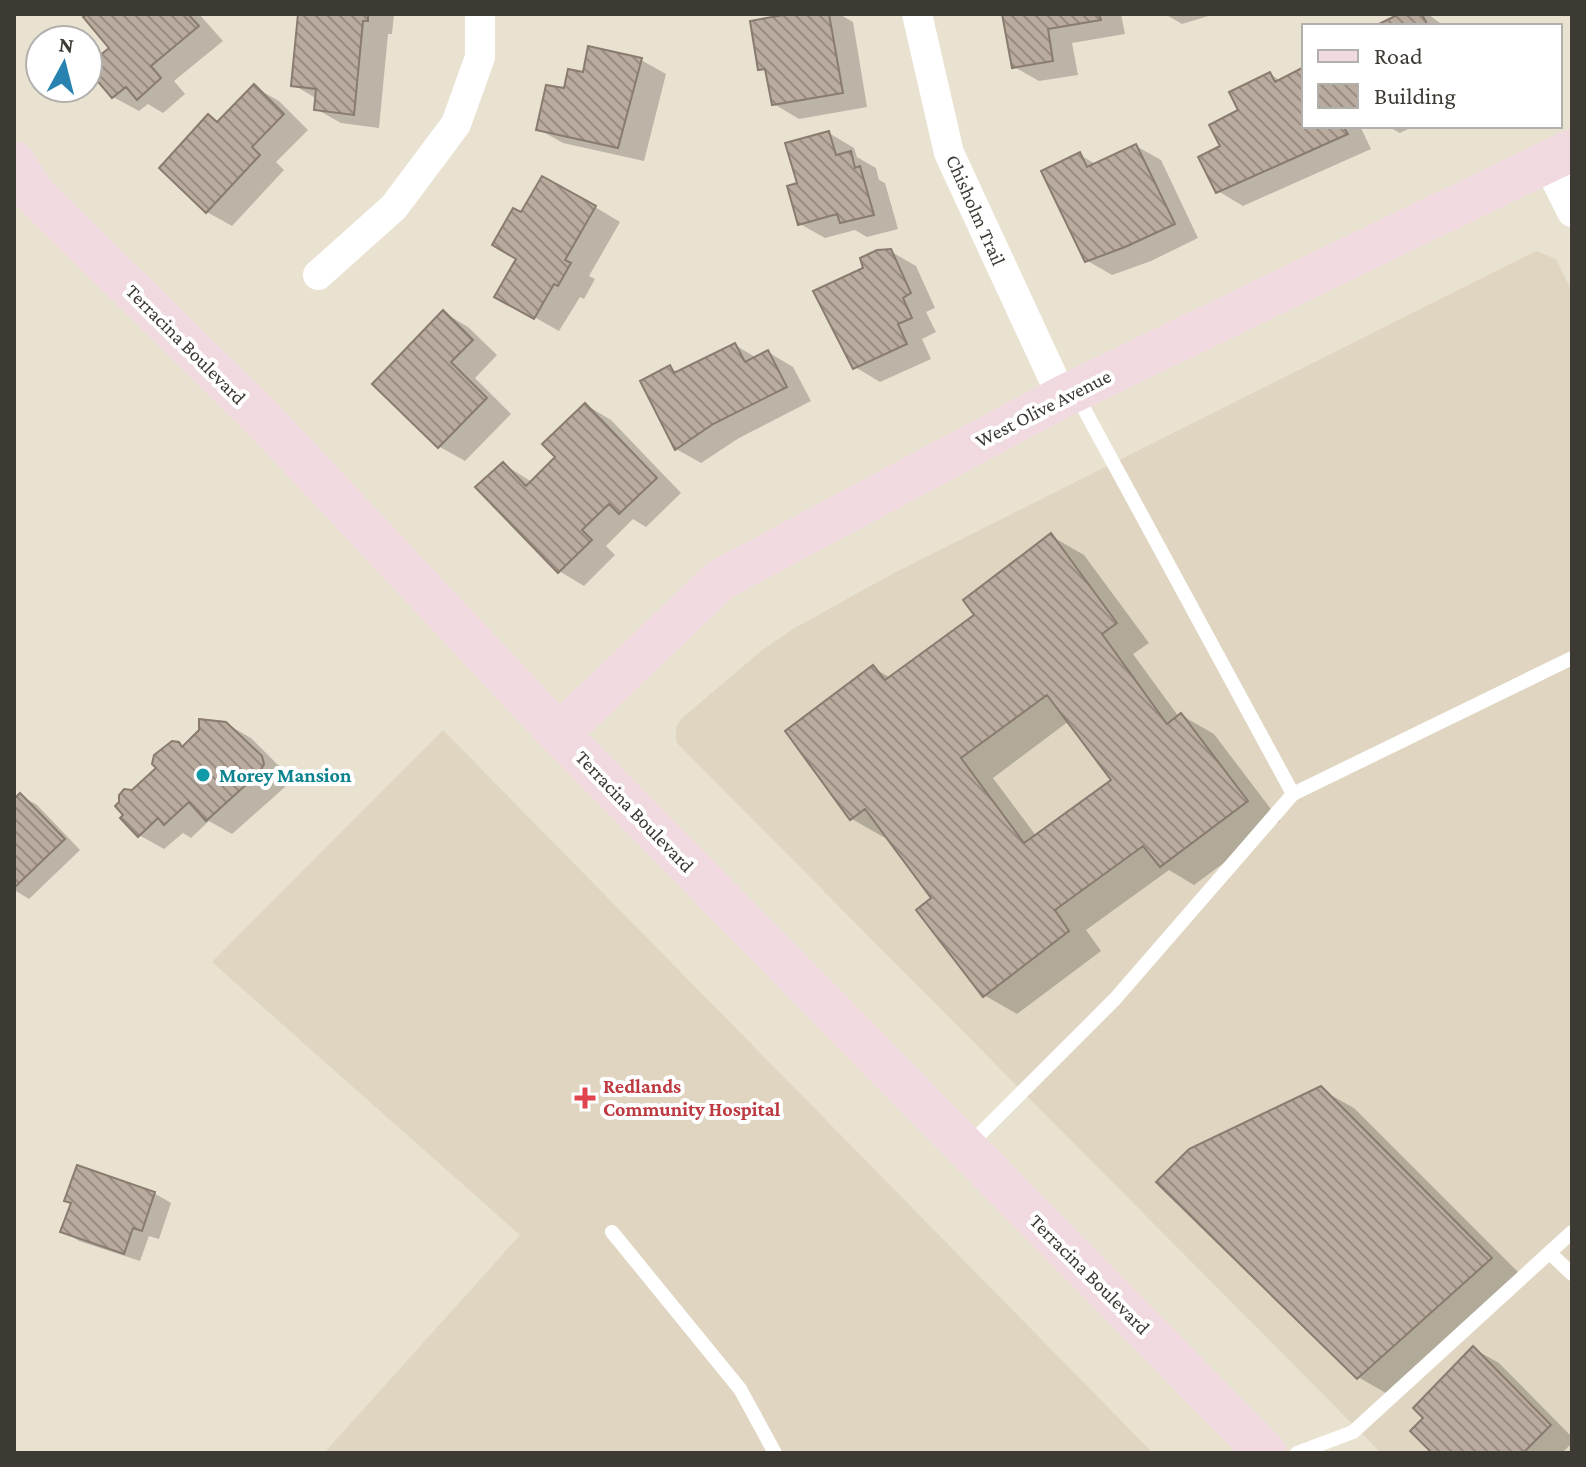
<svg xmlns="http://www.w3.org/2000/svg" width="1586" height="1467" font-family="'Crimson Pro',serif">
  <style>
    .medical { fill: #dfd5c0 }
    .shadow { fill: #0003; fill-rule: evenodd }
    .building { fill: url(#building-back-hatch); stroke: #897b70; stroke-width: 2; fill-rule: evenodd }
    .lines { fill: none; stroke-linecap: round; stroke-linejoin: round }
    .lane { stroke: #fff; stroke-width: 14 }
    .street { stroke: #fff; stroke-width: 30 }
    .secondary { stroke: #f0dae0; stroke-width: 42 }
    .culture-dot { fill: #0f9aa8; stroke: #fff; stroke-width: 3 }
    .health-dot { fill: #e0444e; stroke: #fff; stroke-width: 3 }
    .labels { text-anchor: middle; stroke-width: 8; stroke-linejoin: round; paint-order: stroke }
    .street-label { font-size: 20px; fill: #3d3a33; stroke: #fff }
    .culture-label { font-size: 20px; font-weight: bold; fill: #0d838f; stroke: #fff; text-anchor: start }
    .health-label { font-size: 20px; font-weight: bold; fill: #be3a42; stroke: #fff; text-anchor: start }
  </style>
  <defs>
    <pattern id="building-back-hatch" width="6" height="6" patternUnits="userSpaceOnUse" patternTransform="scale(2)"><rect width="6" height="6" fill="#baab9f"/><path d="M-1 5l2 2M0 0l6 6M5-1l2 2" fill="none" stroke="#988c82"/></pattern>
  </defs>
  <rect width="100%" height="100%" fill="#eae2d1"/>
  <path class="medical" d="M1536,251L1556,259L1572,292V1453H1381L676,742V728L681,719L761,651L793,629L890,575Z
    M443,730L1153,1453H324L520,1235L212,962Z"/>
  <path class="shadow" d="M90,14H199L223,41L174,81L185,94L163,113L148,104L139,111L113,97L112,48Z
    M297,14H394L392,34H388L379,128L341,123L316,109L317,99L294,85L300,16Z
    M794,14H839L853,22L867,107L799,119L774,104L768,73L760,68Z
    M1004,14H1121L1125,34L1072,43L1078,75L1039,81L1014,67Z
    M1165,14H1215L1182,24Z
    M1403,14H1428L1444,26H1380Z
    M641,60L666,74L644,161L563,143L538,129L565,91L584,74Z
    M1304,69V126H1360L1371,149L1243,206L1218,191L1222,147L1270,74L1281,81Z
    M254,87L279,101L308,130L276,162L284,170L232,226L207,212L208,116L219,122Z
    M1387,126H1414L1400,133Z
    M829,133L854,148L857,157L876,168L879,180L885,183L898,229L867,237L855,230L825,238L800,224L799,184Z
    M1136,146L1161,160L1198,238L1151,261L1112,275L1086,260L1080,155L1097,165Z
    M595,207L620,222L589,276L595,279L584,299L580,297L559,331L497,296L518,259L522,215Z
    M890,251L916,266L935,308L926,312L936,332L922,339L931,359L880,382L855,367Z
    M443,312L468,327L497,355L475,378L511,414L465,461L440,447L375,384Z
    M735,345L757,358L768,352L793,367L811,401L739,438L701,463L676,449L670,368L680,373Z
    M586,405L611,420L681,493L646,527L633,519L606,546L615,555L584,586L559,571L503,464L532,482L558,457Z
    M1051,536L1084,555L1149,643L1133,654L1179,717L1181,715L1214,734L1280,821L1194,885L1169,870L1086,930L1101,951L1017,1014L984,995L933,898L888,836L885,838L852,819L873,668L891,678L977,616ZM1069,721L1113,781L1037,837L993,778Z
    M225,723L251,738L287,774L285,787L232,834L209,821L191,838L183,833L164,849L139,835L133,792L159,768L179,744L184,747Z
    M20,795L37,805L80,850L29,899L16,891L14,893V801Z
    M1320,1089L1354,1108L1524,1278L1391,1396L1358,1377Z
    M154,1193L171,1203L159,1239L149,1236L140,1261L79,1241L63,1231Z
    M1474,1349L1499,1363L1572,1437V1443L1562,1453H1435L1426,1418Z"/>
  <path class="building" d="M87,14H188L199,26L151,66L161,78L137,100L126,87L112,98L88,70V65L109,48L83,17Z
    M298,14H368V21H363L354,115L314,110L316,89L291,86Z
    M789,14H829L843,93L772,105L765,69L758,70L750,21Z
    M1002,14H1099L1101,20L1048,29L1053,61L1012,68Z
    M1399,14H1422L1428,26H1375Z
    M588,46L642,58L618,148L536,130L546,85L564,88L568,69L583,72Z
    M1304,67V126H1343L1348,134L1216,193L1198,157L1220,146L1209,125L1238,110L1229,92L1270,72L1275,82Z
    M254,84L284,114L252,147L260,155L206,213L159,168L208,114L217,122Z
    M829,131L836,155L851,151L855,168L860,166L874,215L840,223L837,214L798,225L787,186L797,183L785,143Z
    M1136,144L1175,224L1125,247L1085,262L1041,171L1080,152L1087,167Z
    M542,176L596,206L565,260L571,263L558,286L554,284L534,319L494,297L516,259L492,245L513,208L521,212Z
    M891,249L911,293L903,298L912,318L898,324L907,344L853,369L813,291L863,268L860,258L877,250Z
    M443,310L473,340L451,362L487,398L438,448L372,384Z
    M735,343L745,362L768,350L787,387L713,424L675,450L640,381L670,365L674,373Z
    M585,403L657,478L619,514L609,504L582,530L592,540L558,573L475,487L503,462L526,486L555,457L542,444Z
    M1051,533L1117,623L1102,634L1167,724L1181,713L1248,801L1160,867L1143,846L1055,910L1069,931L983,997L916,910L931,898L865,809L850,820L785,731L873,665L885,680L974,615L963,600ZM1047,695L1111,780L1024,843L961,758Z
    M199,719L226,722L262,756L264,764L260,772L206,821L189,802L164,825L158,818L138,837L120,818L123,815L115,806L119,802V795L124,789L132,790L156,768L152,764L154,755L172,741L179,742L182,747L199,730Z
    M20,793L65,839L14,888V799Z
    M1321,1086L1492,1258L1357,1379L1156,1182L1189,1149Z
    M77,1165L155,1192L142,1231L133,1228L124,1254L60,1232L71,1203L64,1201Z
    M1473,1346L1551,1425L1523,1453H1432L1410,1431L1423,1418L1413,1408Z"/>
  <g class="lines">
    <path class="lane" d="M1293,794L1572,658
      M969,1145L1115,999L1293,794L1077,396
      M612,1232L740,1389L775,1453
      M1550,1253L1572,1274
      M1297,1453L1353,1432L1572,1232"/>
    <path class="street" d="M917,14L949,153L1062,397
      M1547,162L1572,212
      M318,275L394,207L456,124L480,57V14"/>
    <path class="secondary" d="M14,162L34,194L263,419L559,734L1266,1453
      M559,734L720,580L1062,397L1572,150"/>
  </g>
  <circle class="culture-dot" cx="203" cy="775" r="8"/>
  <path class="health-dot" d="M581 1086h8v8h8v8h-8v8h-8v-8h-8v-8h8z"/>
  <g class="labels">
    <g class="street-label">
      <text transform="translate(976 210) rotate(66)" y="7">Chisholm Trail</text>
      <text transform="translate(186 344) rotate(45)" y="7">Terracina Boulevard</text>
      <text transform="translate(1043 408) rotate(-27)" y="7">West Olive Avenue</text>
      <text transform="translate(635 811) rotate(46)" y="7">Terracina Boulevard</text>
      <text transform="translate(1090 1274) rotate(45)" y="7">Terracina Boulevard</text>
    </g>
    <g class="culture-label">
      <text x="219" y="782">Morey Mansion</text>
    </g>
    <g class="health-label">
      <text x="603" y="1093">Redlands<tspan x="603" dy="23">Community Hospital</tspan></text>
    </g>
  </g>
  <rect width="1586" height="1467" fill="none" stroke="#3d3a33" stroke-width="32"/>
  <rect x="1302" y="24" width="260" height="104" fill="#ffffff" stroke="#b1b0ad" stroke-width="2"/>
  <rect x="1318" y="50" width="40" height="12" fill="#f0dae0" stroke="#b1b0ad" stroke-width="2"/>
  <text x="1374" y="64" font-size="24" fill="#3d3a33">Road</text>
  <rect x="1318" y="84" width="40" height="24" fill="url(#building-back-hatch)" stroke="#b1b0ad" stroke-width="2"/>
  <text x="1374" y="104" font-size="24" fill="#3d3a33">Building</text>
  <g transform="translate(64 64) rotate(7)"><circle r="38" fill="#ffffff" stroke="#b1b0ad" stroke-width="2"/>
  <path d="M0-6L14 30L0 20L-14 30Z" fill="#2983b1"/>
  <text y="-12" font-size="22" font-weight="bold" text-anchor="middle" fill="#3d3a33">N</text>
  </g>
</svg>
